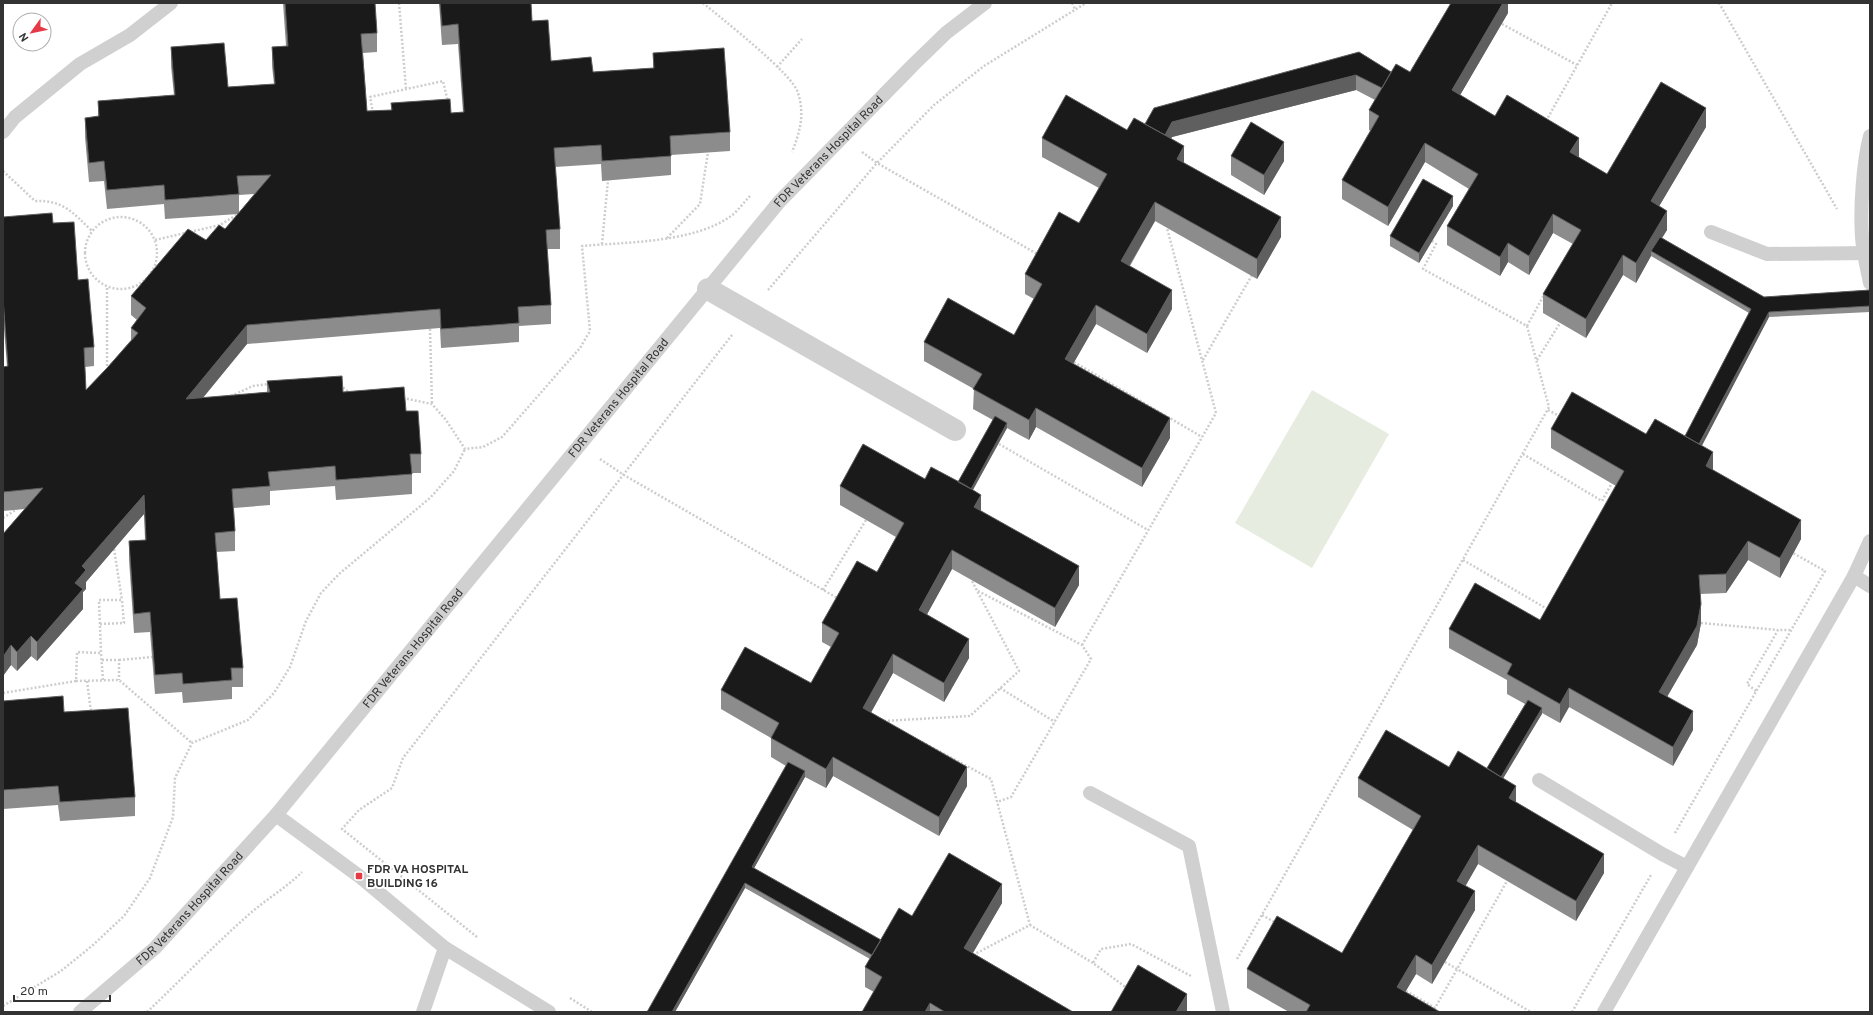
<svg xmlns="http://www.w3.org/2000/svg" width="1873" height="1015" font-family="Overpass,sans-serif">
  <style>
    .green { fill: #e6ecdf }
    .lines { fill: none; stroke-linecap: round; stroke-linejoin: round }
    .path { stroke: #cdcdcd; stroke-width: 2.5; stroke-dasharray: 2 2; stroke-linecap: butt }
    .lane { stroke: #d0d0d0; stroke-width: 14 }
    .street { stroke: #d0d0d0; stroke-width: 22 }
    .wall { fill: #8c8c8c; fill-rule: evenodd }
    .shaded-wall { fill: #5f5f5f }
    .building { fill: #1a1a1a; stroke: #5f5f5f }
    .poi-dot { fill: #e63946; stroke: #fff; stroke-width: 1.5 }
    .labels { text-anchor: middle; stroke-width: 4; stroke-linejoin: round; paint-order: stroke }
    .street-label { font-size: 12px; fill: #333; stroke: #fff }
    .poi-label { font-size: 12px; font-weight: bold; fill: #333; stroke: #fff; text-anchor: start }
  </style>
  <rect width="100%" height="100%" fill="#fff"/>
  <path class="green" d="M1312,390L1389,434L1312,568L1235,523Z"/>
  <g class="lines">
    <path class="path" d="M399,3L406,89
      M703,3C722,19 793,74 798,93C805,114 800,132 792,152
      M1072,3L1075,9
      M1719,3L1837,209
      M1502,24L1577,65
      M777,67L802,39
      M373,113L370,97L443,81L448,102
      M1546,121L1612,3
      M862,152L877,163L1039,255
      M3,171L35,201C64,200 73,213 92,231
      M85 253a36 36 0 1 1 72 0a36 36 0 1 1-72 0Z
      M667,238L700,204L708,152
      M155,240L220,225L238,214
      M602,244L608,180
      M768,290L877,163L934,105L984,66L1086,3
      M1527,326L1544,295
      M430,329L432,404
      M1203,360L1252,275
      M1537,360L1560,323
      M1074,362L1202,437
      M107,370V287
      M340,385L350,393
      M231,396L253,386L269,384
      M403,398L432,404L446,420L465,449L483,447L502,437L580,348L590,331L582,246C627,242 693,243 731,216C738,211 744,202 750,196
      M1548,410L1561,417
      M999,444L1148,530
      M1523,454L1602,501L1612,483
      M600,459L624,475L839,599
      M3,518L17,509
      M114,549L122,600
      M1463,560L1549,610
      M823,590L866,520
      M978,591L1082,645L1091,659L1011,797L997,802
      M1701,623L1778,630
      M100,624L124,623L122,600H99L101,653
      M1082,645L1216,413L1167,228
      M102,660H119V680
      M119,660L152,657
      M103,680L101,653L77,652L76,681L119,680L192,743
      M87,681L91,712
      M1000,688L1055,722
      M1756,691L1747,684L1778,630H1792
      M3,693L76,681
      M884,721L970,716L1019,671L972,581
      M922,742L991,779L1030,925
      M1675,833L1825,571L1793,553
      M1262,915L1276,923
      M477,937L342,829L359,810L392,788L403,758L732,335
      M973,955L1030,925L1093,963
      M1237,959L1549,407L1527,326L1423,269L1436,244L1432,241
      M1445,962L1531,1012
      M1128,989L1093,963L1101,949L1131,944L1191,976
      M1406,991L1435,1008L1507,881
      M570,998L592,1012
      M3,1006L61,971L93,945L124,916L150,878L173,817L175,778L192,743L248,720L274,693L290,667L306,621L321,593L339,574L430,498L454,471L465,449
      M147,1012C180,981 211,948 245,918C263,901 285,889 302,872
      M1572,1012L1651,875"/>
    <g class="lane">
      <path d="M3,132L15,117L80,64L130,35L171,3"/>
      <path d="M1870,136C1863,163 1860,209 1862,237C1863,252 1867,268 1870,283"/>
      <path d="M1711,232L1767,254L1870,253"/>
      <path d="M1854,576L1870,586"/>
      <path d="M1539,780L1662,854L1687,867"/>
      <path d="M1090,793L1189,846L1223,1012"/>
      <path d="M276,815L359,876L445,948L549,1012"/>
      <path id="s1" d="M80,1012L155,948L276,815L779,202L913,65L946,33L985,3"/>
      <path d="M423,1012L445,948"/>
      <path d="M1604,1012L1854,576L1870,541"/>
    </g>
    <path class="street" d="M708,289L955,430"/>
  </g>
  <path class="wall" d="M283,3H375L377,33V52L363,53L367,111L391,110V103L451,113L463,112L458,44L442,45L439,3H531L532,21L551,61L593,72L653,68V53L730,132V151L671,155V175L602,181L601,164L555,167L560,229V249H547L551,305V324L519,326V342L441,348L440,328L247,344L203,398L267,392V381L343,392L406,411L421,454V473H412V494L336,500L335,486L270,491V505L234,508L235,531V551L216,552L220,599L243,668V687H232V699L183,703L182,692L155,694L150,632L134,633L129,560V541L145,540L144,514L86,582V589L83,592V609L37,661L31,656L17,671L11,665L3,676V534L25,509L3,511V367L7,366L3,317V217L53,223L78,280L94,347V366L85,367L86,390L107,368L131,340V328L137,320L131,315V296L206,240L225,229L238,214L165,219L164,204L107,209L104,181L89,182L85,137V118L98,117V101L174,95L171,66V47L228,87L274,84L272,66V47L286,46ZM254,194L239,213V195Z
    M1508,3V13L1460,95L1495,116L1579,157H1578L1607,174L1706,127L1659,206L1667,230L1662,238L1764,297L1870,290V312L1769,317L1701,446L1713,470L1801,539L1780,578L1748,560L1726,593L1700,594L1701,623L1697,645L1667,696L1693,730L1673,766L1569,707L1560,723L1542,713L1503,778L1516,802L1604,873L1576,921L1478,864L1465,886L1475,910L1432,984L1416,974L1405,992L1440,1012H1289L1247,988V969L1342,953L1413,830L1358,797V778L1449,767L1487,768L1525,704L1507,694V680L1449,648V629L1540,620L1616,486L1551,448V429L1685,436L1749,313L1651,256L1636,283L1623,275L1586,338L1543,313V294L1573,244L1553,233L1529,275L1508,262L1500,276L1447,245V226L1469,189L1425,162L1388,226L1342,199V180L1371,131L1369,130V110L1375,100L1356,90L1172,137L1171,139L1184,163L1281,237L1257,279L1155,221L1130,266L1172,309L1147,353L1096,324L1073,364L1170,438L1142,487L1036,427L1029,440L1007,428L973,490L981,511L1079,585L1055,627L952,569L927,614L969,658L944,702L893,673L871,712L967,786L939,836L833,776L826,788L805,777L754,868L881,940L912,916L1002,903L973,953L1073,1012H862L874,992L865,987V967L870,959L745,888L675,1012L786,766L771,757V738L721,709V690L811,683L831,647L822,642V623L877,572L896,537L840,505V486L925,479L958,482L993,420L973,409L974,389L924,361V342L1014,335L1034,299L1025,294V274L1079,223L1099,188L1042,157V138L1127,130L1359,52L1391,72H1410Z
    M1231,156L1284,161L1264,195L1231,175Z
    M1453,206L1419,263L1390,246V236Z
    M3,701L64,712L135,797V816L60,821L58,805L3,809Z"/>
  <path class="shaded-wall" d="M1503,3H1508V13L1452,109V90Z
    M1356,75V90L1172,137L1163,153V138L1172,122Z
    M1706,108V127L1651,220V201Z
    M1579,138V157L1570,172V152Z
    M1284,142V161L1264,195V175Z
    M1425,143V162L1388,226V207Z
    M1184,146V165L1177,159Z
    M1453,196V206L1419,263V253Z
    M1155,202V221L1121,280V261Z
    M1667,211V230L1653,252L1651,251V256L1636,283V263Z
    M1553,214V233L1529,275V256Z
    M1281,217V237L1257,279V259Z
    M1508,243V262L1500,276V257Z
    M1623,255V275L1586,338V319Z
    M1172,290V309L1147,353V334Z
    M1096,305V324L1065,378V359Z
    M1769,312V317L1694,461V455Z
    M247,325V344L186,418V399Z
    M1036,408V427L1029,440V420Z
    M1170,418V438L1142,487V468Z
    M1007,423V428L965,504V499Z
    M1713,452V472L1706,466Z
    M144,495V514L86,582V589L83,592V609L37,661V642L82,566Z
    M981,495V514L974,507Z
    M1801,520V539L1780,578V558Z
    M1748,541V560L1726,593V574Z
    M952,550V569L919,629V610Z
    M1079,566V585L1055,627V608Z
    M1701,604V623L1697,645L1659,711V692Z
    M31,636V656L17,671V652Z
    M969,639V658L944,702V683Z
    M11,645V665L3,676V657Z
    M893,654V673L863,727V708Z
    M1569,688V707L1560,723V704Z
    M1542,708V714L1495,792V786Z
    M1693,711V730L1673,766V747Z
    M833,757V776L826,788V769Z
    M967,767V786L939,836V817Z
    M805,771V777L752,872V867Z
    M1516,786V805L1509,798Z
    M1478,845V864L1457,901V881Z
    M1604,854V873L1576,921V901Z
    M745,883V888L675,1012H672Z
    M1002,884V903L964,968V948Z
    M1475,891V910L1432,984V965Z
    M1416,955V974L1397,1006V987Z
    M1187,994V1012H1176Z
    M930,1003V1012H925Z"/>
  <path class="building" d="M285,3H375L377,33L361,34L367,111L392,110L391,103L450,99L451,113L464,112L458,24L442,26L440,3H531L532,21L548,20L551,61L591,57L593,72L654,68L653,53L724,48L730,132L670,136L671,156L602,161L601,145L554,148L560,229L546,230L551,305L518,307L519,323L441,329L440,309L247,325L186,399L270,392L267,381L342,376L343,392L404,387L406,411H418L421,454H410L412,474L336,480L335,466L268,472L270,486L232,489L235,531L215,533L220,599L237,598L243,668H231L232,680L183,684L182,673L155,675L150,612L134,614L129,541L146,540L144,495L82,566L86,570L75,583L83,589L37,642L31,636L17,652L11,645L3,657V534L43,488L3,492V367L8,366L3,298V217L52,213L53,223L74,222L78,280L88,279L94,347L84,348L86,390L107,368L138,333L131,328L146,308L131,296L188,229L206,240L219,225L225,229L271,175L237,176L239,194L165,200L164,185L107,190L104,161L89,163L85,118L99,116L98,101L175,95L171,47L224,43L228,87L275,84L272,47L288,46Z
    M1451,3H1503L1452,90L1495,116L1507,95L1579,138L1570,152L1607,174L1661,82L1706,108L1651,201L1667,211L1636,263L1623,255L1586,319L1543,294L1581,230L1553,214L1529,256L1508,243L1500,257L1447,226L1478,174L1425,143L1388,207L1342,180L1379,116L1369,110L1396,64L1410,72Z
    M1359,52L1391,72L1382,88L1356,75L1172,122L1165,135L1145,124L1154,108Z
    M1066,95L1127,130L1134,118L1163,134L1184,146L1177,159L1281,217L1257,259L1155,202L1121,261L1172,290L1147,334L1096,305L1065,359L1170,418L1142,468L1036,408L1029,420L973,389L982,374L924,342L948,298L1014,335L1042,284L1025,274L1059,212L1079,223L1107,174L1042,138Z
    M1251,122L1284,142L1264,175L1231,156Z
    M1423,179L1453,196L1419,253L1390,236Z
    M1660,237L1764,297L1870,290V306L1769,312L1699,444L1685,436L1751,309L1651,251Z
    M1572,392L1646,434L1655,419L1713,452L1706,466L1801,520L1780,558L1748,541L1726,574L1699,575L1701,604L1697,626L1659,692L1693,711L1673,747L1569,688L1560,704L1507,674L1512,664L1449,629L1475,583L1540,620L1624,471L1551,429Z
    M995,416L1007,423L971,489L958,482Z
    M863,444L925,479L931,467L965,485L981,495L974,507L1079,566L1055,608L952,550L919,610L969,639L944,683L893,654L863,708L967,767L939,817L833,757L826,769L771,738L779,723L721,690L745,647L811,683L839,633L822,623L857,561L877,572L904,523L840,486Z
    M63,696L64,712L128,708L135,797L60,802L58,786L3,790V701Z
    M1528,700L1542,708L1501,777L1487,768Z
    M1386,730L1449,767L1458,751L1516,786L1509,798L1604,854L1576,901L1478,845L1457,881L1475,891L1432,965L1416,955L1397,987L1440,1012H1306L1310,1005L1247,969L1277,916L1342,953L1421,816L1358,778Z
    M788,762L805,771L752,867L881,940L872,955L745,883L672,1012H647Z
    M949,853L1002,884L964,948L1073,1012H945L930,1003L925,1012H862L882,977L865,967L899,908L912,916Z
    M1138,965L1187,994L1176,1012H1111Z"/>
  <rect class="poi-dot" x="355" y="872" width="8" height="8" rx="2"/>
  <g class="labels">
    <g class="street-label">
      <text dy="4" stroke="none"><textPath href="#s1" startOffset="1142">FDR Veterans Hospital Road</textPath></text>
      <text dy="4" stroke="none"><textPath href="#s1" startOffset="818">FDR Veterans Hospital Road</textPath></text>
      <text dy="4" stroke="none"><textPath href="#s1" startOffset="494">FDR Veterans Hospital Road</textPath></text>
      <text dy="4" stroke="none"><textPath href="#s1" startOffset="151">FDR Veterans Hospital Road</textPath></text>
    </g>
    <g class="poi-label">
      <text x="367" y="873">FDR VA HOSPITAL<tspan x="367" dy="14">BUILDING 16</tspan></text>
    </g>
  </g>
  <rect width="1873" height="1015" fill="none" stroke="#333333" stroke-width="8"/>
  <g transform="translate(32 32) rotate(237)"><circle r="19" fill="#ffffff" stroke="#adadad"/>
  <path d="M0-3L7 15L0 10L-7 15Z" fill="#e63946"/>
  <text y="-6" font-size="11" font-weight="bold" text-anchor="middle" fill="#333333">N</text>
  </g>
  <path d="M14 995v6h96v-6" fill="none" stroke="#333333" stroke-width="2"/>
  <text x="20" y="995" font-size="12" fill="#333333" stroke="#ffffff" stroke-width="3" paint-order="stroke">20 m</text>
</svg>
